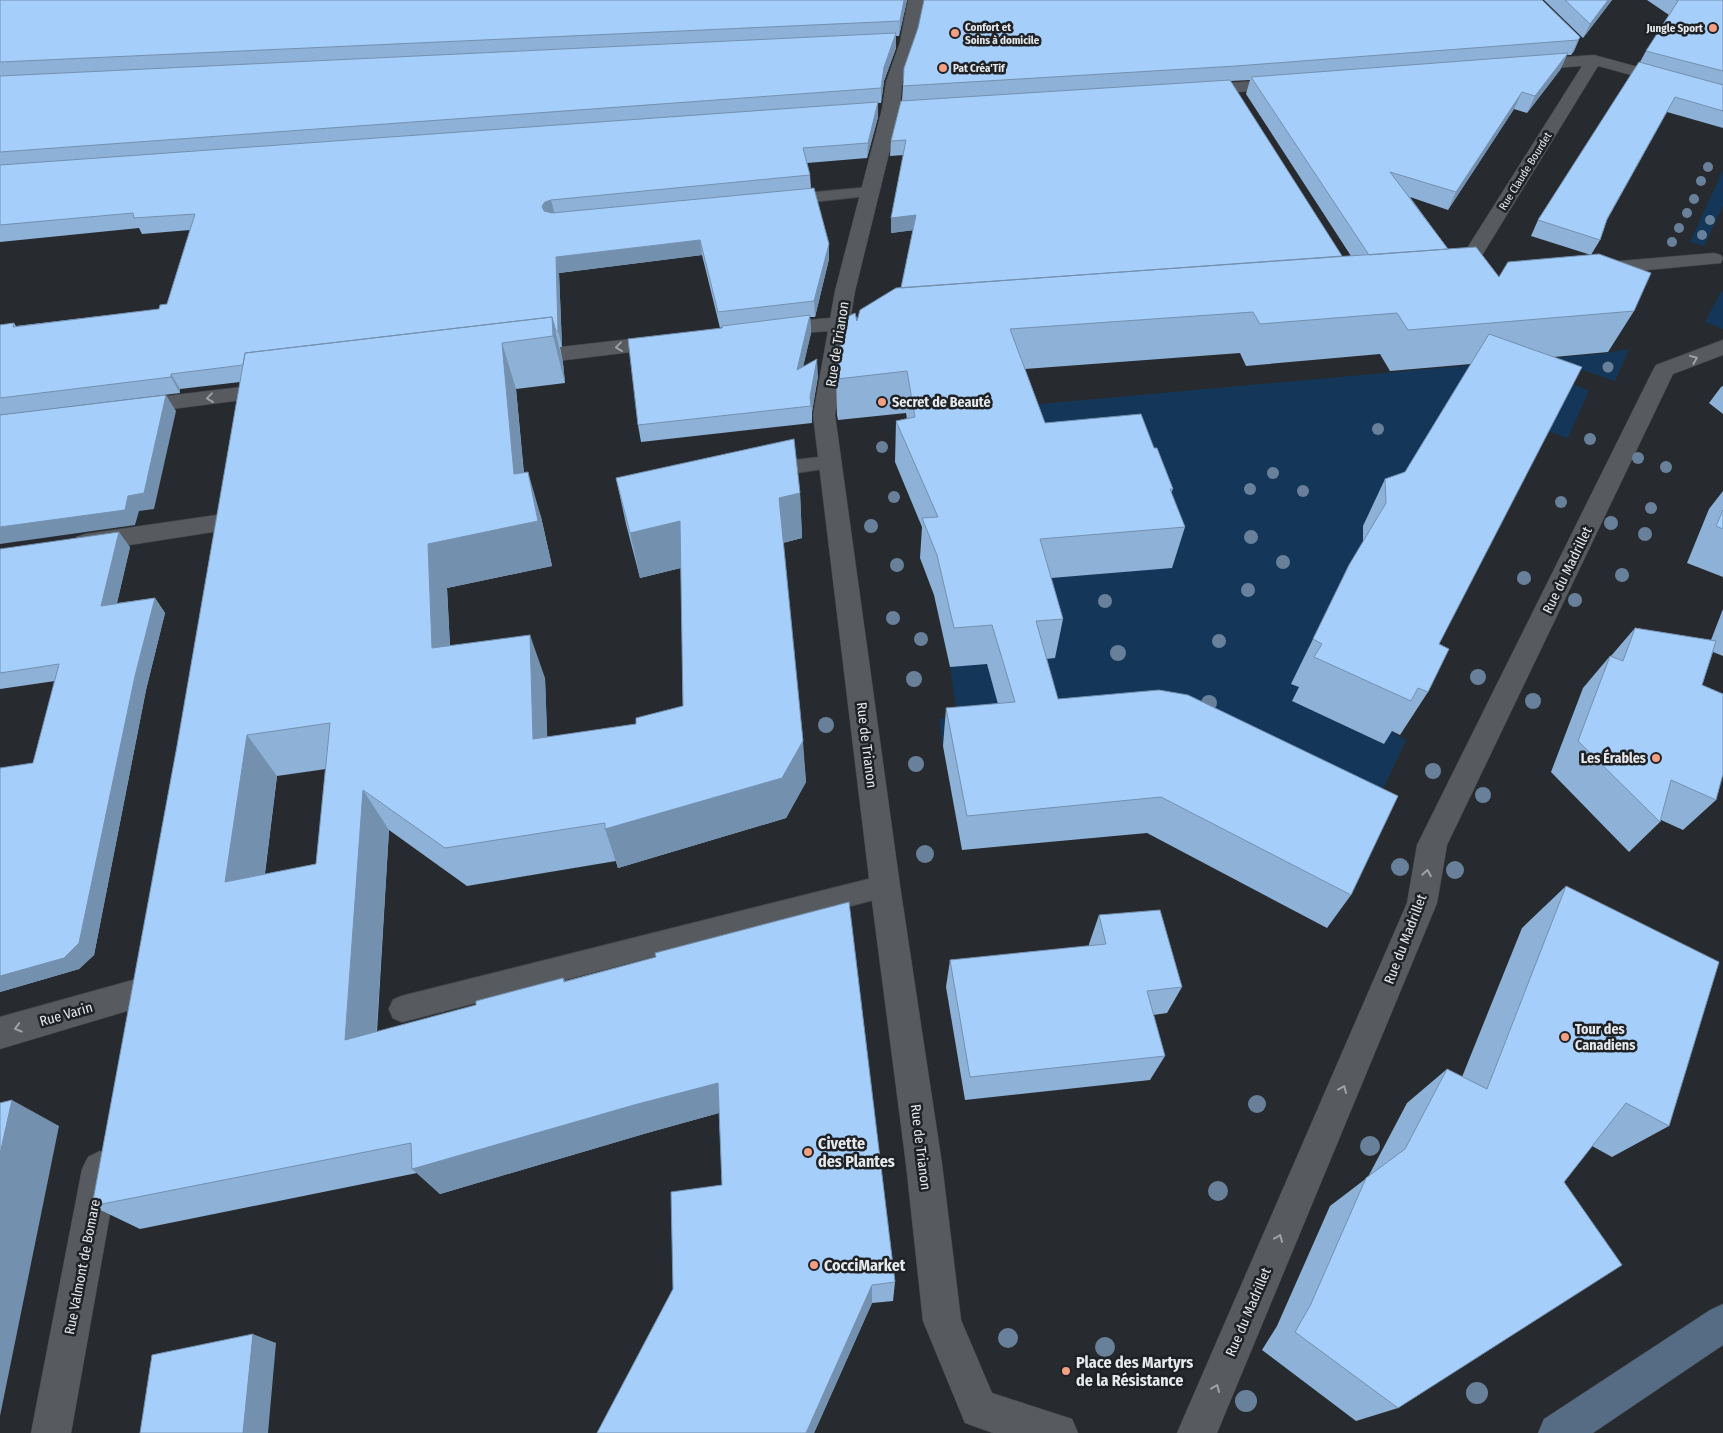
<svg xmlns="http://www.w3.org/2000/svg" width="1723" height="1433" font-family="'Fira Sans Condensed',sans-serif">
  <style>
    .green { fill: #143759 }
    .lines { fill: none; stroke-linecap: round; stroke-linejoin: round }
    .service-casing { stroke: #44464a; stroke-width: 2 }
    .minor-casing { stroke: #44464a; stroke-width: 1 }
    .tertiary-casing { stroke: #44464a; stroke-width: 1 }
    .secondary-casing { stroke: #44464a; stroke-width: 1 }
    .service { fill: #575b5f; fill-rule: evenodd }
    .minor { fill: #575b5f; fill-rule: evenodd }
    .tertiary { fill: #575b5f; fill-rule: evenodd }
    .secondary { fill: #556c84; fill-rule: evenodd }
    .tree { fill: #68809a }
    .wall { fill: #8eb1d7; fill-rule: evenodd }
    .shaded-wall { fill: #7490af }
    .building { fill: #a5cefa; stroke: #7490af; fill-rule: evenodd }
    .oneway { stroke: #9fa2a5 }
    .poi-dot { fill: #f3a082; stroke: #1e2125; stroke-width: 2 }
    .labels { text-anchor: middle; stroke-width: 5; stroke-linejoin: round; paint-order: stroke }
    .far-poi-label { font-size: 11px; font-weight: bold; fill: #e7e9eb; stroke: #1e2125; text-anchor: start }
    .far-street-label { font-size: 11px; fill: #e7e9eb; stroke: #1e2125 }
    .street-label { font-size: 14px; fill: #e7e9eb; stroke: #1e2125 }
    .poi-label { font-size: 14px; font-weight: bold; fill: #e7e9eb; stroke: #1e2125; text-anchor: start }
    .near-poi-label { font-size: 16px; font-weight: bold; fill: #e7e9eb; stroke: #1e2125; text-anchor: start }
  </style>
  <rect width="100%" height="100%" fill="#272b2f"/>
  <path class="green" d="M1723,170V206L1704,246L1690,242Z
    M1721,292H1723V329L1705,322Z
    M1629,349L1615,381L1565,364L1367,543L1292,701L1384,744L1391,731L1406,740L1374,808L943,746L939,719L957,716L950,667L1025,550L1088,575L1172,567L1054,463L1018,406L1606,353Z
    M1568,383L1589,390L1568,438L1545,430Z"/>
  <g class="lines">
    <g class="service-casing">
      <path id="service" d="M870,187L875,189L878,192L875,195L785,205L780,203L777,200L780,197L785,195Z
        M830,456L837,457L839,462L837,467L768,477L761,475L758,470L761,465L768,463Z
        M885,875L894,878L897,886L894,894L885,897L402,1022L393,1018L389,1009L393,1000L402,996Z"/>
    </g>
    <g class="minor-casing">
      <path id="minor" d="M1594,55L1723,90V100L1598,66L1467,280L1464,284L1457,286L1450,284L1447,280L1582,66L1527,70L1521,68L1519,65L1521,62L1527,60Z
        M1285,79L1291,80L1293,84L1291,88L1198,95L1192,94L1190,90L1192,86L1198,85Z
        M1714,253L1721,255L1723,258L1721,263L1596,275L1589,273L1586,269L1589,265L1596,263Z
        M841,317L875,318L878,323L875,328L773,335L766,334L763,329L766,324L773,323Z
        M666,335L673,337L677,342L673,347L525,365L517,363L514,358L517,353L525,351Z
        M1723,340V355L1673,374L1447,845L1437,903L1217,1433H1177L1407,903L1417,845L1653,370L1656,365Z
        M274,383L282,385L285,390L282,395L133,414L125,412L122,407L125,402L133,400Z
        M217,515L226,518L229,524L226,530L85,552L76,549L73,543L76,537L85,534Z
        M133,980L144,984L149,995L144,1006L0,1049V1017Z
        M100,1151L112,1157L118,1169L71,1433H31L82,1169L88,1157Z"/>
    </g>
    <g class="tertiary-casing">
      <path id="tertiary" d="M908,0H924L916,42L902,82L900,109L855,291L835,415L900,886L942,1164L961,1320L992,1393L1072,1419L1078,1433H993L965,1423L923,1321L906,1164L870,886L813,415L835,291L882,109L886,82L900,42Z"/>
    </g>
    <g class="secondary-casing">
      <path id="secondary" d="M1723,1304V1345L1593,1433H1538L1544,1419L1710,1310Z"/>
    </g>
    <use href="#service" class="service"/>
    <use href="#minor" class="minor"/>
    <use href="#tertiary" class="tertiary"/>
    <use href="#secondary" class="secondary"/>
  </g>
  <g class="tree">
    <circle cx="1708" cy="167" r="5"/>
    <circle cx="1701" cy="181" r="5"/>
    <circle cx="1694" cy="199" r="5"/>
    <circle cx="1687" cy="213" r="5"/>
    <circle cx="1710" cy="220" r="5"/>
    <circle cx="1679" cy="228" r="5"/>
    <circle cx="1702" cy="235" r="5"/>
    <circle cx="1672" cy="242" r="5"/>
    <circle cx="1608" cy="367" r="5.5"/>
    <circle cx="1378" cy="429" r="6"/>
    <circle cx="1590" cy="439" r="6"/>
    <circle cx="882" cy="447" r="6"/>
    <circle cx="1638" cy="458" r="6"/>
    <circle cx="1666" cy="467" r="6"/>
    <circle cx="1273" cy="473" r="6"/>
    <circle cx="1250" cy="489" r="6"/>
    <circle cx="1303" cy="491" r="6"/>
    <circle cx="894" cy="497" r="6"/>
    <circle cx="1561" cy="502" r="6"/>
    <circle cx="1651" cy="508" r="6"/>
    <circle cx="1611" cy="523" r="7"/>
    <circle cx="871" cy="526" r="7"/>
    <circle cx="1645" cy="534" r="7"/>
    <circle cx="1251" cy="537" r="7"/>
    <circle cx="1283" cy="562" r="7"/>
    <circle cx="897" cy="565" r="7"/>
    <circle cx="1622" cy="575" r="7"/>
    <circle cx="1524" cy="578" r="7"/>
    <circle cx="1248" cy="590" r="7"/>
    <circle cx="1575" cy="600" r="7"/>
    <circle cx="1105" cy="601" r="7"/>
    <circle cx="893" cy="618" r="7"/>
    <circle cx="921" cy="639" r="7"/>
    <circle cx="1219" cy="641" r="7"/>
    <circle cx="1118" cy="653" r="8"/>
    <circle cx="1478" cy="677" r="8"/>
    <circle cx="914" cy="679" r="8"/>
    <circle cx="1533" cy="701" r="8"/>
    <circle cx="1209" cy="703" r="8"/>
    <circle cx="826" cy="725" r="8"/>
    <circle cx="916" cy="764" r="8"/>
    <circle cx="1433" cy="771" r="8"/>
    <circle cx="1483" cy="795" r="8"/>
    <circle cx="925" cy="854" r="9"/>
    <circle cx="1400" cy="867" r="9"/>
    <circle cx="1455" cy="870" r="9"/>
    <circle cx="1257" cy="1104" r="9"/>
    <circle cx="1370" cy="1146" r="10"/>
    <circle cx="1218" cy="1191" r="10"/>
    <circle cx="1008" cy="1338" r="10"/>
    <circle cx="1105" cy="1347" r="10"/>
    <circle cx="1477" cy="1393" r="11"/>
    <circle cx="1246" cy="1401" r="11"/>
  </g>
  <path class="wall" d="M0,0H907L899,36H896V48L884,81L881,103H878V117L867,158L807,163L810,175L811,188L829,259L815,317H810L811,333L803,367L818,376L812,412V423L641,442L638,425L722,328V327L720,328L702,255L559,273L562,347H560L563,363L565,383L516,389L524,473L541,517L552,566L447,588L450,646L545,678L547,737L636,724L683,706L681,568L640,578L626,524L616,478L800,493L802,538L783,543L806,782L786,818L618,868L616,861L467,886L389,830L377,1032L476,1005L563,978L565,981L656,957L895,1282L893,1301L872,1303L814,1433H597L673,1289L722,1185L719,1113L647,1133L440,1194L417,1173L140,1229L92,1206L177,746L240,382L180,389V393L0,415V325L14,323L16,326L159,309L167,304L190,230L142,234L139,228L0,242ZM326,769L316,864L265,874L277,776Z
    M1544,0H1612L1583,38Z
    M1647,0H1723V128L1667,112L1607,220L1600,240L1591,255L1634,311L1608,352L1554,357L1439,644L1428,692L1400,735L1392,731L1384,744L1292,701L1299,687L1291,684L1313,639L1363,542V526L1385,479L1405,472L1471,364L1390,371L1380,354L1246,366L1240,353L1025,369L1045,423L1154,448L1173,489L1171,493L1185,527L1172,568L1051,578L1063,619L1055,658L1046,659L1058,699L1351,895L1327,928L1147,833L962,850L943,746L946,708L998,704L987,664L950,667L934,595L920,558L922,527L895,462L896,421L907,419L906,413L838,420L837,415L836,373L857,321L901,288L913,230L891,233L904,155L890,156L891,141L902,101L903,86L918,28L1580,37L1574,51L1571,55H1567L1560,70L1527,113L1514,109L1448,210L1410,197L1448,249L1499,277L1591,255L1531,236L1538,220L1640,62L1646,51L1669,15ZM1250,80L1246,94L1351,256H1342L1230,81Z
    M1723,386V414L1709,403L1721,387Z
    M1723,491V577L1687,563L1709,509Z
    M130,547L117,603L155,598L165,613L146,690L94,955L79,969L0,992V768L33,763L55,681L0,689V549Z
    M1723,609V656L1713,652L1702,685L1716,800L1683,830L1661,820L1660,822L1629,852L1551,772L1583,688L1610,656H1611L1635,628L1711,640Z
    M1566,886L1669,1126L1612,1157L1592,1146L1564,1182L1398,1408L1356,1421L1262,1350L1277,1326L1330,1206L1368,1177L1407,1103L1447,1069L1462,1077L1522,928Z
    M1099,915L1182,987L1167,1013L1153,1015L1165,1056L1150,1080L965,1100L946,987L950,960L1089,946V944Z"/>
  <path class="shaded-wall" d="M904,0H907L899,36L900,21Z
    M1608,0H1612L1583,38L1590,24Z
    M896,33V48L884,81L881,103V88L884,67Z
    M1580,37L1574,51L1571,55L1578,40Z
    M1568,53L1560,70L1527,113L1535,96Z
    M1522,92L1514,109L1448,210L1456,192Z
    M878,102V117L867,158L868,143Z
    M551,200L555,215L545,221L542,206L545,202Z
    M916,215L915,230L891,233V218Z
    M700,240L702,255L559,273L562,347L558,331L556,257Z
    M829,244V259L815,317L814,301Z
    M810,315L811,333L798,388L797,370Z
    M552,317L563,363L565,383L553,336Z
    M502,343L516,389L528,520L514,474Z
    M817,359L818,376L812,412L810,397Z
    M171,374L180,389V393L171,377Z
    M166,395L176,411L154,509L139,511L135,525L0,544V527L128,496Z
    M528,472L541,517L552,566L447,588L452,691L432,648L428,544Z
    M800,493L802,538L782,543L779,498Z
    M680,521L688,566L640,578L630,533Z
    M119,532L130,547L113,620L101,606Z
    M155,598L165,613L146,690L94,955L79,969L0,992V976L135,676Z
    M530,635L545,678L549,780L533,739Z
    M247,735L277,776L259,919L225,882Z
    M803,741L806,782L786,818L618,868L605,829Z
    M363,790L389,830L374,1071L345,1040Z
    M718,1083L726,1111L647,1133L440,1194L412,1169L634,1105Z
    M12,1100L59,1126L0,1416V1154Z
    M872,1285V1303L814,1433H806Z
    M253,1334L276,1343L268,1433H243Z"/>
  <path class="building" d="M0,0H904L900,21L0,62Z
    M924,0H1542L1580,37L1578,40L1236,66L903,86L904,68L918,28Z
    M1565,0H1608L1590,24Z
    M1676,0H1723V71L1646,51L1678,1Z
    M896,33L884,67L881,88L0,152V76Z
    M1568,53L1535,96L1522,92L1456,192L1390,172L1448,249L1369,255L1251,77Z
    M1639,62L1723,85V111L1675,97L1607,219L1600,240L1538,220Z
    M1230,80L1342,256L901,288L916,215L891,218L906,140L891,141L901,101Z
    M878,102L868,143L803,148L810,175L551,200L545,202L542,206L544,211L552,213L814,188L829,244L814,301L718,312L700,240L556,257L558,331H556L552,317L245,353L243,365L171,374V377L0,398V325L14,323L13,327L159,309L160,305L167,304L195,214L134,218L133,213L0,225V165Z
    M1476,247L1499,277L1508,262L1599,254L1651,273L1634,311L1408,330L1397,313L1260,324L1253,312L1010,329L1045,423L1141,414L1154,448H1157L1173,489H1170L1185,527L1040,539L1063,619L1036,621L1058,699L1159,690L1188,695L1398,796L1351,895L1161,797L967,816L946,708L1015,702L992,625L954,628L937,555L922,518L938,517L896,421L915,417L907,371L837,379L836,373L845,318L855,313L857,321L860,310L896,288Z
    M810,315L797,370L817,359L810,397L811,406L638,425L628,339L722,328V326Z
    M552,317L553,336L502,343L514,474L528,472L538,521L428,544L432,648L530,635L533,739L636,724V718L683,706L680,521L630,533L616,478L794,439L800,493L779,498L803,741L782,778L605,829V823L445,848L363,790L345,1040L476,1005V1001L563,978L564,982L656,957L655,953L849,902L895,1282L872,1285L806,1433H597L673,1289L671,1192L722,1185L718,1083L634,1105L412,1169L411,1143L92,1206L177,746L245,353ZM330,723L316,864L225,882L247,735Z
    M1489,334L1582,367L1439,644L1449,649L1428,692L1418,688L1411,701L1314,657L1322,644L1313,639L1349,565L1386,503L1385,479L1405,472Z
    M166,395L144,493L128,496L125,510L0,527V415Z
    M1723,510V529L1716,526Z
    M119,532L101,606L155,598L135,676L79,943L64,958L0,976V768L33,763L59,664L0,673V549Z
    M1635,628L1716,641L1702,685L1723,694V774L1716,800L1671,780L1660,822L1578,741L1610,656L1623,661Z
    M1566,886L1719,962L1669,1126L1626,1103L1564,1182L1622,1265L1398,1408L1295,1332L1310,1306L1366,1178L1405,1149L1447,1069L1487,1089Z
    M1160,910L1182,987L1147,991L1165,1056L970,1077L950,960L1106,944L1099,915Z
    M12,1100L0,1154V1103Z
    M253,1334L243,1433H140L152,1355Z"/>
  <defs><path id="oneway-chevron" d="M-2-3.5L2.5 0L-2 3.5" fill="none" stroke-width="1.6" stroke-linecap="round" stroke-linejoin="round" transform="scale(1.25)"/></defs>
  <g class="oneway">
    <use href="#oneway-chevron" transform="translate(619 347) rotate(173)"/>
    <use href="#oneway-chevron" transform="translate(1694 359) rotate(-22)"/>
    <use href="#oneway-chevron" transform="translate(210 398) rotate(173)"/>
    <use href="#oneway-chevron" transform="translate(1427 873) rotate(-80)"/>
    <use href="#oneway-chevron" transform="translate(18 1028) rotate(164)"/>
    <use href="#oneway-chevron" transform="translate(1343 1089) rotate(-67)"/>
    <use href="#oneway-chevron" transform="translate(1279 1238) rotate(-67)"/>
    <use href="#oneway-chevron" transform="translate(1216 1388) rotate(-67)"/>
  </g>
  <g class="poi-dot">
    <circle cx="1713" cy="28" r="5"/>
    <circle cx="955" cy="33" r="5"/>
    <circle cx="943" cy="68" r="5"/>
    <circle cx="882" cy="402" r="5"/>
    <circle cx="1656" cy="758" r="5"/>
    <circle cx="1565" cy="1037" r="5"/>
    <circle cx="808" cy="1152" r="5"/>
    <circle cx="814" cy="1265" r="5"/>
    <circle cx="1066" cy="1371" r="5"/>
  </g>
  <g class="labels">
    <g class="far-poi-label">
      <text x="965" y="31">Confort et<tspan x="965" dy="13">Soins à domicile</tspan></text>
      <text x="1703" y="32" text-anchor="end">Jungle Sport</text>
      <text x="953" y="72">Pat Créa'Tif</text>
    </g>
    <g class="far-street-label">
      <text transform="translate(1525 171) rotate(-58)" y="4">Rue Claude Bourdet</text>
    </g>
    <g class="street-label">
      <text transform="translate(837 344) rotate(-81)" y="5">Rue de Trianon</text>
      <text transform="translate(1567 570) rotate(-64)" y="5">Rue du Madrillet</text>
      <text transform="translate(867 745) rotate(83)" y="5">Rue de Trianon</text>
      <text transform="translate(1405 939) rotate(-69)" y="5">Rue du Madrillet</text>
      <text transform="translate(66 1014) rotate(-16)" y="5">Rue Varin</text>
      <text transform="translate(921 1147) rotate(83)" y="5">Rue de Trianon</text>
      <text transform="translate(82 1267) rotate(-79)" y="5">Rue Valmont de Bomare</text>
      <text transform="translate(1248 1312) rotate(-67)" y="5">Rue du Madrillet</text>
    </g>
    <g class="poi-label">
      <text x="892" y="407">Secret de Beauté</text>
      <text x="1646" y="763" text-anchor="end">Les Érables</text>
      <text x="1575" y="1034">Tour des<tspan x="1575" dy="16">Canadiens</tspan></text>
    </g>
    <g class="near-poi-label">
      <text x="818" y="1149">Civette<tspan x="818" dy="18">des Plantes</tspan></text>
      <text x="824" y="1271">CocciMarket</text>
      <text x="1076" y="1368">Place des Martyrs<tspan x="1076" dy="18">de la Résistance</tspan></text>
    </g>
  </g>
</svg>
